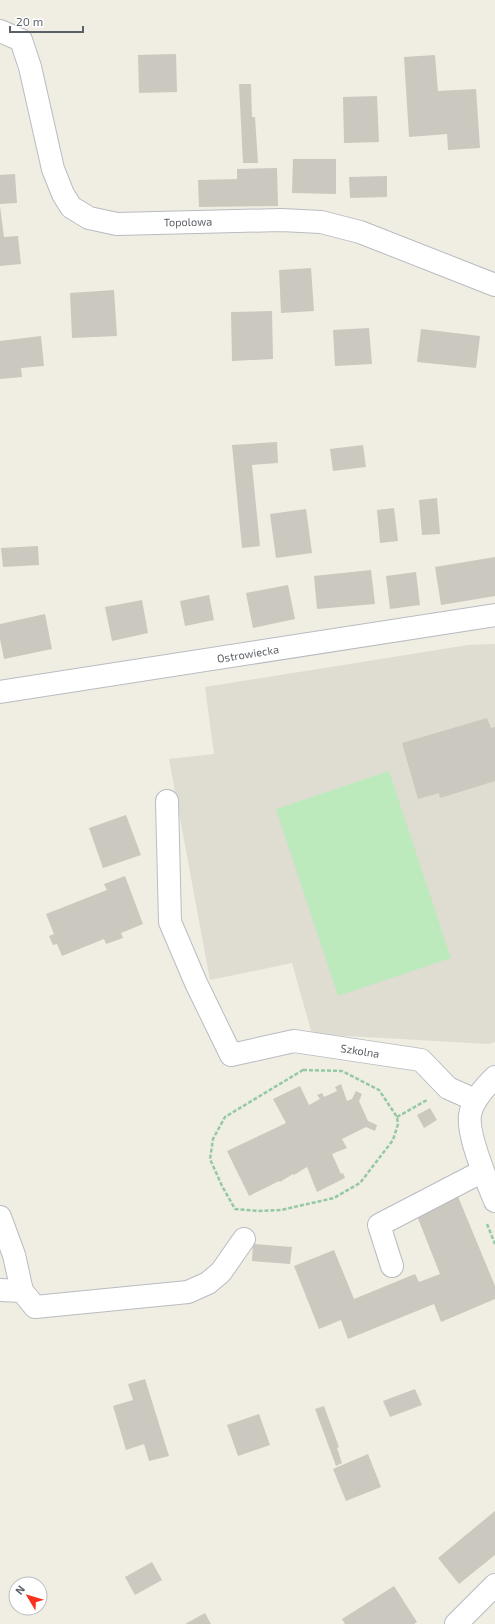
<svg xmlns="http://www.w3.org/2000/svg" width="495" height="1624" font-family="'Exo 2',sans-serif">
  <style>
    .education { fill: #dfdcd2 }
    .pitch { fill: #bdeabd }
    .building { fill: #cbc8c0 }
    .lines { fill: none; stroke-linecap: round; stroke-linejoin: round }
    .minor-casing { stroke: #b8bcc1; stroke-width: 24 }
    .path { stroke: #94c9a3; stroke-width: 2.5; stroke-dasharray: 4 2; stroke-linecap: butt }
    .minor { stroke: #fff; stroke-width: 22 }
    .labels { text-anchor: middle; stroke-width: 3; stroke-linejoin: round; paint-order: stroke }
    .street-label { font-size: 11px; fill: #5b6066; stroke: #fff }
  </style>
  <rect width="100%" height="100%" fill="#f0ede3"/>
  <path class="education" d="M495,644V1042L489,1044L312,1034L292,963L210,980L169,759L214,754L205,687L468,645Z"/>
  <path class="pitch" d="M389,771L451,958L338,996L276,809Z"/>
  <path class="building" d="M176,54L177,92L139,93L138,55Z
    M435,55L438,91L476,89L480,148L448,150L447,134L409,137L404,57Z
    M239,84H251L252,117H255L258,163H243Z
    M377,96L379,142L344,143L343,97Z
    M293,159H336V194L292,193Z
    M277,168L278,206L199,207L198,180L237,179V169Z
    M15,174L17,203L0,204V175Z
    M387,176V197L350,198L349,177Z
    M0,206L4,237L18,236L21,264L0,266Z
    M311,268L314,311L281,313L279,270Z
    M114,290L117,336L72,338L70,293Z
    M272,311L273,359L232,361L231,312Z
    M369,328L372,364L335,366L333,330Z
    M421,329L480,336L476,368L417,362Z
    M41,336L44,366L21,368L22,377L0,379V341Z
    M277,442L278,463L252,465L260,546L242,548L232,445Z
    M363,445L366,467L333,471L330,449Z
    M437,498L440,534L422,535L419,500Z
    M394,508L398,541L380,543L377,510Z
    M306,509L312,553L276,558L270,514Z
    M38,546L39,565L3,567L1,548Z
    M495,557V596L441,605L435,567Z
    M371,570L375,604L317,609L314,576Z
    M416,572L420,605L390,609L386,576Z
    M288,585L295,619L253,628L246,593Z
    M209,595L214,620L185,626L180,601Z
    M142,600L148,633L112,641L105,607Z
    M45,614L52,649L4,659L0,639V624Z
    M487,718L491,728L495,727V781L440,798L439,793L418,799L402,743Z
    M126,815L141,855L103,868L89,828Z
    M125,876L143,924L121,933L123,938L106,944L104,939L62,956L57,944L53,945L49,936L54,934L46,914L107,890L104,884Z
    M341,1084L347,1101L352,1099L356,1091L362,1094L359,1101L368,1121L377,1125L375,1131L366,1127L342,1139L347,1148L332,1154L341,1174L343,1173L345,1178L317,1192L307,1167L294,1175L293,1174L280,1182L279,1181L249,1196L227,1151L286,1123L273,1099L300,1086L309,1105L320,1099L317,1095L322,1093L324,1097L337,1091L335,1087Z
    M430,1108L437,1120L424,1128L417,1115Z
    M457,1194L495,1286V1299L441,1322L434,1304L348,1339L341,1320L319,1329L294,1266L334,1250L354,1299L415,1274L419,1282L440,1274L415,1211Z
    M253,1244L292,1247L290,1264L252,1261Z
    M145,1379L169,1456L149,1461L144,1444L126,1450L113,1406L133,1400L128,1384Z
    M415,1389L422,1405L390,1417L383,1401Z
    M324,1406L339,1447L337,1448L342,1463L336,1466L315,1409Z
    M259,1414L270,1445L238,1456L227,1425Z
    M368,1454L381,1487L346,1501L333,1469Z
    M495,1511V1555L459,1584L438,1558Z
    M152,1562L162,1580L135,1595L125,1577Z
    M394,1586L417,1622L414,1624H345L342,1619Z
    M205,1613L211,1624H185Z"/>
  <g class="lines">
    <g class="minor-casing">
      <path id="minor" d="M0,31L21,40L30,67L53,169L63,194L71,207L89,218L117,224L281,220L321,222L360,232L495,285
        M0,692L495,615
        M167,801L170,922L196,983L231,1055L294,1041L421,1060L448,1088L475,1100
        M495,1077C485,1087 472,1101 470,1115C467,1136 487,1181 495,1201
        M0,1217L14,1255L22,1291L35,1307L188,1292L208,1283L221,1272L244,1239
        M392,1266L379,1225L483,1171
        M0,1290L22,1291
        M456,1624L495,1585"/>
    </g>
    <path class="path" d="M303,1070L342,1071L379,1090L397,1117L398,1124L393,1140L360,1183L334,1198L281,1210L258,1211L235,1209L222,1186L210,1159L213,1139L225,1117Z
      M397,1117L427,1100
      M487,1224L495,1244"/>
    <use href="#minor" class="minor"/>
  </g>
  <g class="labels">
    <g class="street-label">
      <text transform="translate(188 222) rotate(-1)" y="4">Topolowa</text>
      <text transform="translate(248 654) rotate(-9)" y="4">Ostrowiecka</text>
      <text transform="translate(360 1051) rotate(9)" y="4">Szkolna</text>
    </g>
  </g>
  <g transform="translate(28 1596) rotate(308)"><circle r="19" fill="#ffffff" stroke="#bdbfc2"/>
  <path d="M0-3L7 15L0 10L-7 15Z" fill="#fb301e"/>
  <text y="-6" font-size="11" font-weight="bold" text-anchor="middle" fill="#5b6066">N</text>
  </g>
  <path d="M10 26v6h73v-6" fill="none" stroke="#5b6066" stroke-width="2"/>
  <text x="16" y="26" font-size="12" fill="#5b6066" stroke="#ffffff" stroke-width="3" paint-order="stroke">20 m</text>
</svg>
